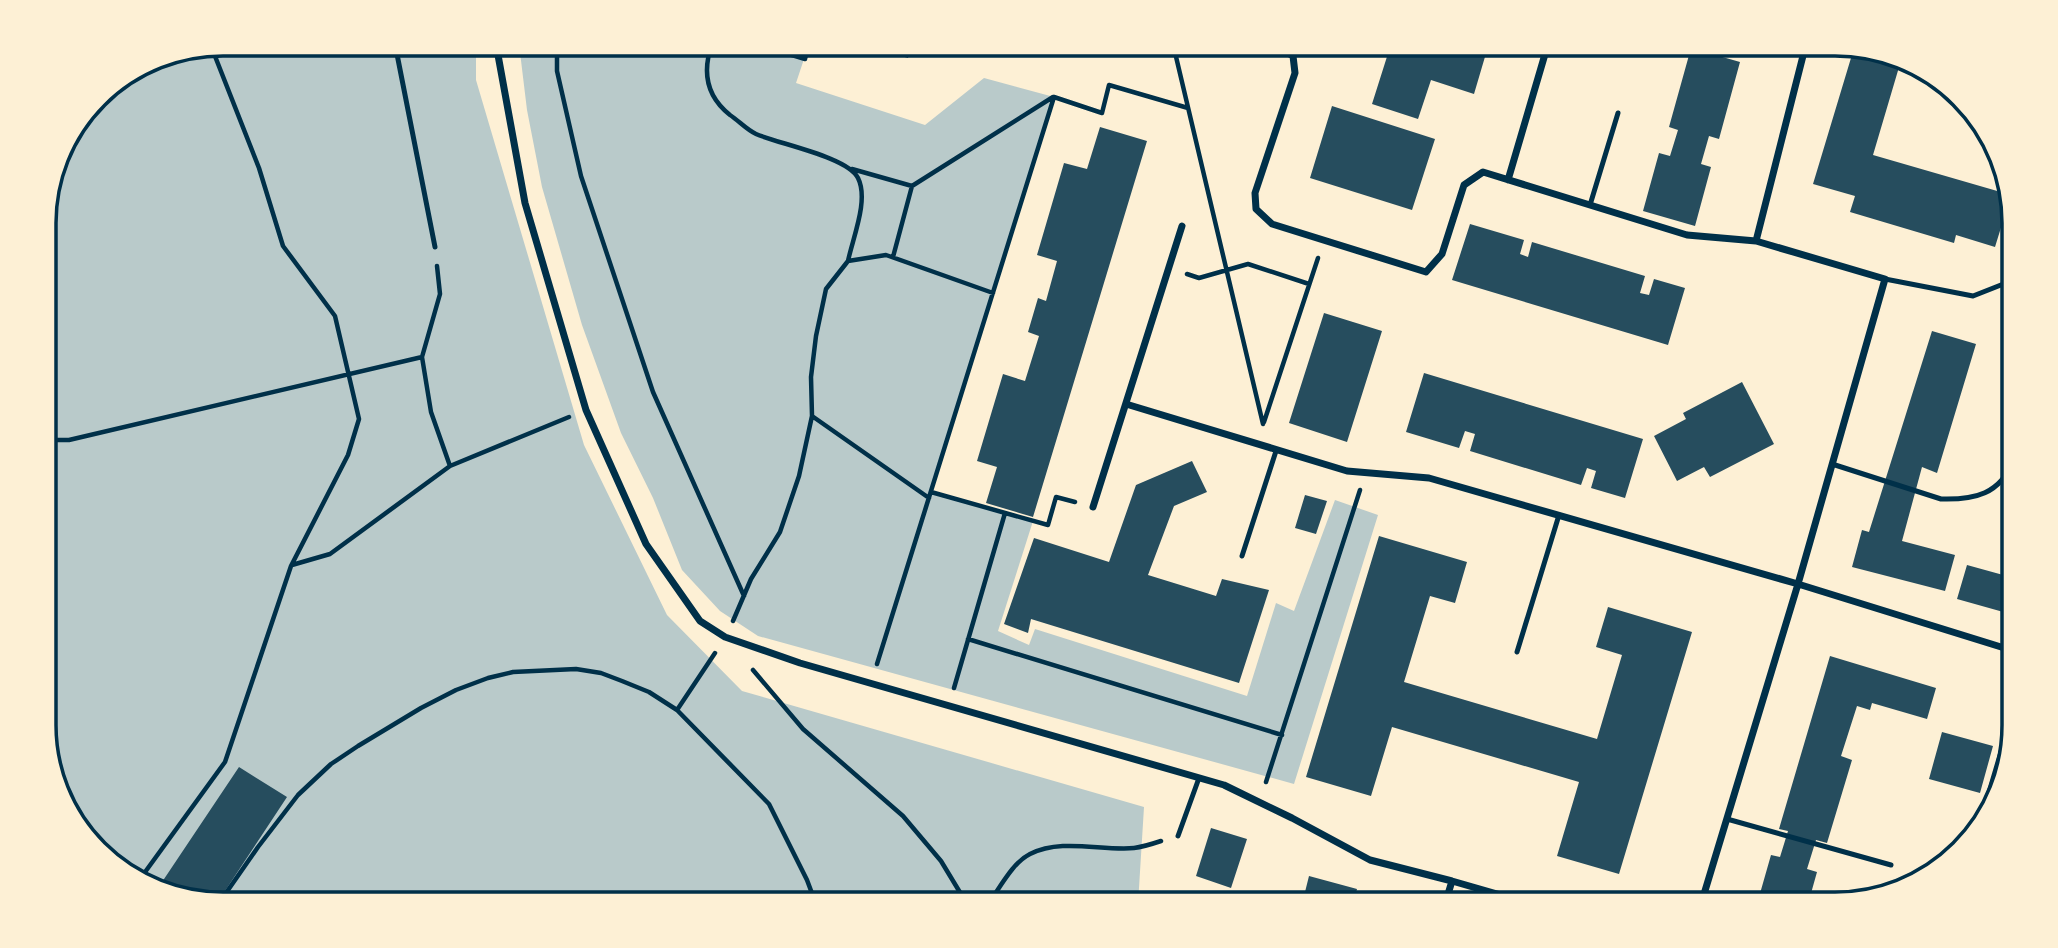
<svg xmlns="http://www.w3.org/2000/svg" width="2058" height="948" font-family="'Public Sans',sans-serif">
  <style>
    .green { fill: #b9caca }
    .building { fill: #264d5e }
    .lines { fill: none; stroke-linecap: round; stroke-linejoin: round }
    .path { stroke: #003049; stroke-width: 4.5 }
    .service { stroke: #003049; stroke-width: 5 }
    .minor { stroke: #003049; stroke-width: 7 }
    .rim { fill: none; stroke: #003049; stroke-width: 3.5 }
  </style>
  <rect width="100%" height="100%" fill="#fdf0d5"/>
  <path class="green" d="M223,44H476V80L584,445L667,615L742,691L1144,807L1138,904H223L154,890L81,834L45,749L44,211L62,144L105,89L155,57Z
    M519,44H809L796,83L925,125L984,78L1054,97L931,492L1033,521L998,631L1029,645L1035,629L1247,696L1276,603L1294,611L1335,500L1378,515L1294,784L758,636L720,611L682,570L653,498L621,433L582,325L542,187L527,110Z"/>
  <path class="building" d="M860,44H912L908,58Z
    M1391,44H1469L1487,50L1474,94L1431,80L1418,119L1372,104Z
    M1691,48L1740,62L1719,139L1709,136L1701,164L1711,167L1695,226L1643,211L1659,153L1670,156L1678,130L1669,127Z
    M1854,48L1902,57L1873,155L2011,195L1995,247L1956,235L1954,243L1850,212L1855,196L1813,184Z
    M1332,106L1435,139L1412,210L1310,178Z
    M1100,127L1147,141L1033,517L986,503L997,467L977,461L1003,374L1025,381L1039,336L1028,332L1038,298L1046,301L1057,261L1037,255L1064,163L1087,169Z
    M1470,224L1524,240L1520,254L1528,257L1532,242L1645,276L1640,293L1649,295L1654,279L1685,288L1668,345L1452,280Z
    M1324,313L1382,331L1347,442L1289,423Z
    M1932,331L1976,344L1937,473L1922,467L1902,541L1955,555L1945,591L1852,567L1862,530L1869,532Z
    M1424,373L1643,439L1625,498L1591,488L1596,471L1587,468L1581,485L1470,451L1475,434L1465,431L1459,448L1406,432Z
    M1742,382L1774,444L1710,477L1704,467L1677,481L1654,436L1686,419L1683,413Z
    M1192,461L1207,492L1174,506L1148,575L1216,596L1222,579L1269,590L1239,683L1031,619L1028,633L1004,624L1034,538L1109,562L1136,485Z
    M1305,495L1327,501L1316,534L1295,528Z
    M1379,536L1467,562L1455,603L1430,596L1404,682L1597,739L1622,655L1596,647L1608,607L1692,632L1619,874L1557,856L1579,782L1392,727L1371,796L1306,777Z
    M1967,565L2014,578V615L1957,599Z
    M1830,656L1936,688L1927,719L1872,703L1870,710L1857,706L1841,756L1852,760L1827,843L1816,840L1807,869L1817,872L1808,904H1757L1771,855L1780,857L1788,831L1779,829Z
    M1942,732L1993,746L1980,793L1929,779Z
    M239,767L287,797L217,903L156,891Z
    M1211,828L1247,839L1231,888L1196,876Z
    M1309,876L1357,889L1353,904H1302Z"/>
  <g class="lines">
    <path class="path" d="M557,44V71L581,176L653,392L744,596
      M712,44C702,72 706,96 730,115C739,121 747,130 756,134C779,144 848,157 858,178C869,200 853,237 848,261
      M756,44L805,59L809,44
      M1173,44L1263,424
      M1054,97L1102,113L1109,85L1188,108
      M852,169L912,186L1053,97
      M893,257L912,186
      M1187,274L1199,278L1248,264L1309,284
      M422,357L440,294L437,266
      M812,416L929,498
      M1264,422L1318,258
      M45,440H69L422,357L431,412L450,466
      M931,492L1048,525L1056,497L1075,502
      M292,565L330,554L450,466L569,417
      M733,621L751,579L780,532L799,476L812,416L811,377L816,336L826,289L848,261L886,255L993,293
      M968,639L1282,735
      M877,664L1054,97
      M753,670L803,729L903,816L941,861L967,904
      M954,688L1005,513
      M677,710L715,653
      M1266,782L1360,490
      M140,879L225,762L291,566L348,455L359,419L335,316L283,246L259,168L211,46
      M219,903L258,847L298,795L331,764L358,746L421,708L456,690L488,678L513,672L576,669L601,673L622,681L649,692L677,710L769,804L807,880L816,904
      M988,904C1000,888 1012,863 1030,854C1062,838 1101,851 1134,848C1143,847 1152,844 1161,841"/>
    <path class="service" d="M395,44L435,247
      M1590,205L1618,113
      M1885,279L1973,296L2006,283L2013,272
      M1832,464L1941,499C1975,500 2000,494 2013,461
      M1242,556L1276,451
      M1517,652L1559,515
      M1982,816L2014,708
      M1727,819L1891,865
      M1178,836L1199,778"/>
    <path class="minor" d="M496,44L525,203L586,410L646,544L700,621L725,637L800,663L1224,785L1292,818L1370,860L1452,881L1532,904
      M1273,44L1293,56L1295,73L1255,193L1256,209L1272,224L1426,272L1442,254L1464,185L1483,172L1687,235L1756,241
      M1293,56L1297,44
      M1508,180L1548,44
      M1126,404L1347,471L1429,478L1798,584L2014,651
      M1093,507L1182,226
      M1445,904L1452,881
      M1701,904L1798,584L1885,279L1756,241L1806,44"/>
  </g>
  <path d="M0 0H2058V948H0ZM223 56H1835A167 167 0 0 1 2002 223V725A167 167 0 0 1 1835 892H223A167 167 0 0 1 56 725V223A167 167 0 0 1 223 56Z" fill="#fdf0d5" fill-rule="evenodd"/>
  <path class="rim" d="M223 56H1835A167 167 0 0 1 2002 223V725A167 167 0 0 1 1835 892H223A167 167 0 0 1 56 725V223A167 167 0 0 1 223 56Z"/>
</svg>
